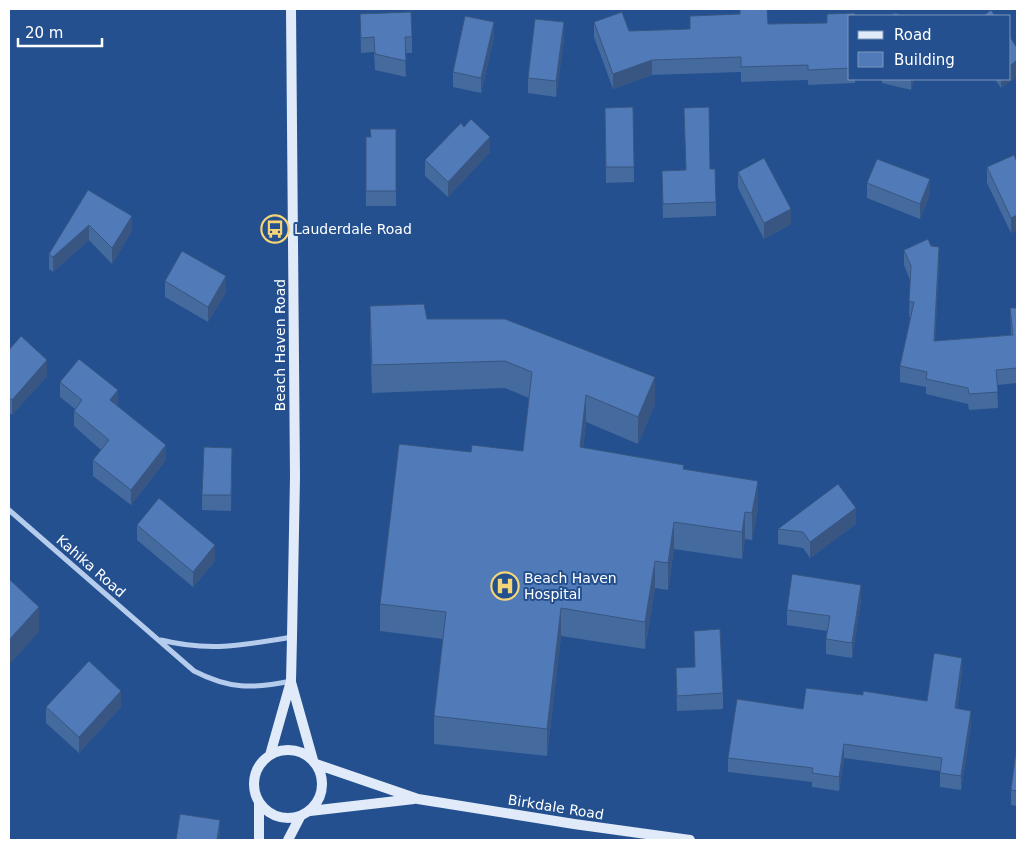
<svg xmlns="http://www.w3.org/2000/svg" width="1026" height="849" font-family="'DejaVu Sans',sans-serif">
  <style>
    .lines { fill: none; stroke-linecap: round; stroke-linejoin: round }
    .minor { stroke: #b5ccec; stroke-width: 5 }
    .secondary { stroke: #e0eaf9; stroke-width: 10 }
    .wall { fill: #456a9e }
    .shaded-wall { fill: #385681 }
    .building { fill: #507bb8; stroke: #385681 }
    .labels { text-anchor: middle; stroke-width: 4; stroke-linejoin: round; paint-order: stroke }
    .poi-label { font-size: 14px; fill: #fff; stroke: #24508f; text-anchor: start }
    .street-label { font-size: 14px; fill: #fff; stroke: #24508f }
  </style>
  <rect width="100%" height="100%" fill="#24508f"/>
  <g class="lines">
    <path class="minor" d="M9,510L194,671C229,689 252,689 291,681
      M161,640C209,652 245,645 292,637"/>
    <path class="secondary" d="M291,682L313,760
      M254 784a34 34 0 1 1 68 0a34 34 0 1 1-68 0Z
      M270,755L291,681L292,637L295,477L291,9
      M316,764L418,799L574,824L690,840
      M310,811L414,799
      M259,840V802
      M288,840L300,817"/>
  </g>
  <path class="wall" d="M360,14L412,37V53H405L406,77L375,70L374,52L361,53Z
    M690,16L768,24L827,23L850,16V79H855V83L808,85V80L741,82V72L652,75L613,89L594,37V22L629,31L690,29Z
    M494,37L481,93L453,87V72Z
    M564,38L556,97L528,93V78Z
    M1017,48V76L1001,88L995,79H1010Z
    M882,79H914L911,90L882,83Z
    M633,107L634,182L606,183L605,108Z
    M396,129V206H366V137H371Z
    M490,152L448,197L425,176V160Z
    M1017,162V230L1011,233L987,183V167Z
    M710,169L716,202V216L663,218L662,171Z
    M738,172L791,224L764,239L738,188Z
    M867,183L930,194L920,219L867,198Z
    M88,190L132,231L112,264L89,240L53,272L49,269V254Z
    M904,250L939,263L935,341L1011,335L1010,308H1017V383L997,385L998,408L969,410L968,404L926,394V387L900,382V366L911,317H909L910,280L904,265Z
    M165,281L226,292L208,322L165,297Z
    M370,306L427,319L655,404L638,444L586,422L583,448L684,469L758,508L752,540L745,539L742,559L674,549L668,590L655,588L645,649L561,636L547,756L434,744V716L443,639L380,631V604L471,452L523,451L529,398L505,388L372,393L370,333Z
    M9,350L47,376L12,415L9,412Z
    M60,382L118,406H117L166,460L131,505L93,476V460L101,450L74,426V411L75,409L60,397Z
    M232,464L231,511L202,510V495Z
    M856,524L810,558L803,548L778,544V529Z
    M137,525L215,561L193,587L137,540Z
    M861,600L852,658L826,654V639L827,631L787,625V610Z
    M694,631L723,693V709L677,711L676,668L695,667Z
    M962,672L957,709L971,725L961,790L940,787V771L844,758L839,791L812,787V782L728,772V758L863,695L927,701Z
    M46,707H121L79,753L46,723Z
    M1017,744V806L1011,805V790Z"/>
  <path class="shaded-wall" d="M494,22V37L481,93V78Z
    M564,22V38L556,97V81Z
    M652,60V75L613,89V74Z
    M1017,60V76L1001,88V79H1010V66Z
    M911,79H914L911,90Z
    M490,137V152L448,197V182Z
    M930,179V194L920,219V204Z
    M791,209V224L764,239V223Z
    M1017,215V230L1011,233V218Z
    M132,216V231L112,264V248Z
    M89,225V240L53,272V257Z
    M939,247V263L934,357V341Z
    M226,276V292L208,322V307Z
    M47,360V376L12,415V400Z
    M655,377V404L638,444V417Z
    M118,390V406L110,416V400Z
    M586,395V422L580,474V447Z
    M166,445V460L131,505V490Z
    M758,481V508L752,540V513Z
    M856,508V524L810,558V542Z
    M745,512V539L742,559V532Z
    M674,522V549L668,590V563Z
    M215,545V561L193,587V572Z
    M655,561V588L645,649V622Z
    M861,585V600L852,658V643Z
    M39,607V632L9,665V640Z
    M561,608V636L547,756V729Z
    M962,658V672L955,722V708Z
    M121,691V707L79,753V737Z
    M971,711V725L961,790V776Z
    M844,744V758L839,791V777Z
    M220,820V836L219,840H217Z"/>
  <path class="building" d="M740,9H767L768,24L827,23V14L855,13V16H850V68L808,70V65L741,67V57L652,60L613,74L594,22L622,12L629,31L690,29V16L740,14Z
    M991,10L995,16H983Z
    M411,12L412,37H405L406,61L375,54L374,37L361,38L360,14Z
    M894,13L906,16H893Z
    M465,16L494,22L481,78L453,72Z
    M535,19L564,22L556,81L528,78Z
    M1010,37L1017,48V60L1010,66Z
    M633,107L634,167H606L605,108Z
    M709,107L710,169H715L716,202L663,204L662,171L686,170L684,108Z
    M471,119L490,137L448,182L425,160L461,123L464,127Z
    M370,129H396V191H366V137H371Z
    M1014,155L1017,162V215L1011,218L987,167Z
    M764,158L791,209L764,223L738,172Z
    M877,159L930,179L920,204L867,183Z
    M88,190L132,216L112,248L89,225L53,257L49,254Z
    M928,239L931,246L939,247L934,341L1013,335L1010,308H1017V368L996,370L998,392L969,394L968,388L926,379L927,372L900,366L914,302H909L911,266L904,250Z
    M182,251L226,276L208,307L165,281Z
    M424,304L427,319H505L655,377L638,417L586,395L580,447L684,465L683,469L758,481L752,513L745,512L742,532L674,522L668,563L655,561L645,622L561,608L547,729L434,716L446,612L380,604L399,444L471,452L472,445L523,451L532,372L505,361L372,365L370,306Z
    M21,336L47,360L12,400L9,397V350Z
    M79,359L118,390L110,400L166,445L131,490L93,460L109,440L74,411L82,400L60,382Z
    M204,447L232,448L231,495H202Z
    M838,484L856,508L810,542L803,532L778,529Z
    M159,498L215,545L193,572L137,525Z
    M792,574L861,585L852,643L826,639L830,616L787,610Z
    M9,579L39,607L9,640Z
    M720,629L723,693L677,696L676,668L695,667L694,631Z
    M934,653L962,658L955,708L971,711L961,776L940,773L942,758L844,744L839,777L812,773L813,768L728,758L737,699L803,709L806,688L863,695V691L927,701Z
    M89,661L121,691L79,737L46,707Z
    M1017,744V791L1011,790Z
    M180,814L220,820L217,840H176Z"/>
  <defs>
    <g id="bus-ring" transform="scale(1.4375)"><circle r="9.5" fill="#24508f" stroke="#f6d578" stroke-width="1.5"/><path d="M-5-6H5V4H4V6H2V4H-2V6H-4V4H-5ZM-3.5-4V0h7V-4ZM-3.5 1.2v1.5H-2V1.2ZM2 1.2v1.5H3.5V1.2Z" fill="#f6d578"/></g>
    <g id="hospital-ring" transform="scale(1.4375)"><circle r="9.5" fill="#24508f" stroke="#f6d578" stroke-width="1.5"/><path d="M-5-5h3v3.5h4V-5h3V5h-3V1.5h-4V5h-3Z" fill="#f6d578"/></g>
  </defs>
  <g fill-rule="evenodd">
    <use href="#bus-ring" x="275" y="229"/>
    <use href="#hospital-ring" x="505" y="586"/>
  </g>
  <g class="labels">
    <g class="poi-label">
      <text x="294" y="234">Lauderdale Road</text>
      <text x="524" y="583">Beach Haven<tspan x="524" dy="16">Hospital</tspan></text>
    </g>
    <g class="street-label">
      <text transform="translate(280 345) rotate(-90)" y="5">Beach Haven Road</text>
      <text transform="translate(91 566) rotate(41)" y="5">Kahika Road</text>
      <text transform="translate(556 807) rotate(9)" y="5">Birkdale Road</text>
    </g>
  </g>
  <rect width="1026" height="849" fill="none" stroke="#ffffff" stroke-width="20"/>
  <rect x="848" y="15" width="162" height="65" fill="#24508f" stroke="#7c96bc"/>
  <rect x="858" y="31" width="25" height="8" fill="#e0eaf9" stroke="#7c96bc"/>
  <text x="894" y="40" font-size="15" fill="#ffffff">Road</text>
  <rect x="858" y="52" width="25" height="15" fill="#507bb8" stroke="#7c96bc"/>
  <text x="894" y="65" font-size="15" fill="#ffffff">Building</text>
  <path d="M18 38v8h84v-8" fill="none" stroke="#ffffff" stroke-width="2.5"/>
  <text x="25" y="38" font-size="15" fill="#ffffff" stroke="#24508f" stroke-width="4" paint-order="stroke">20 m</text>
</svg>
